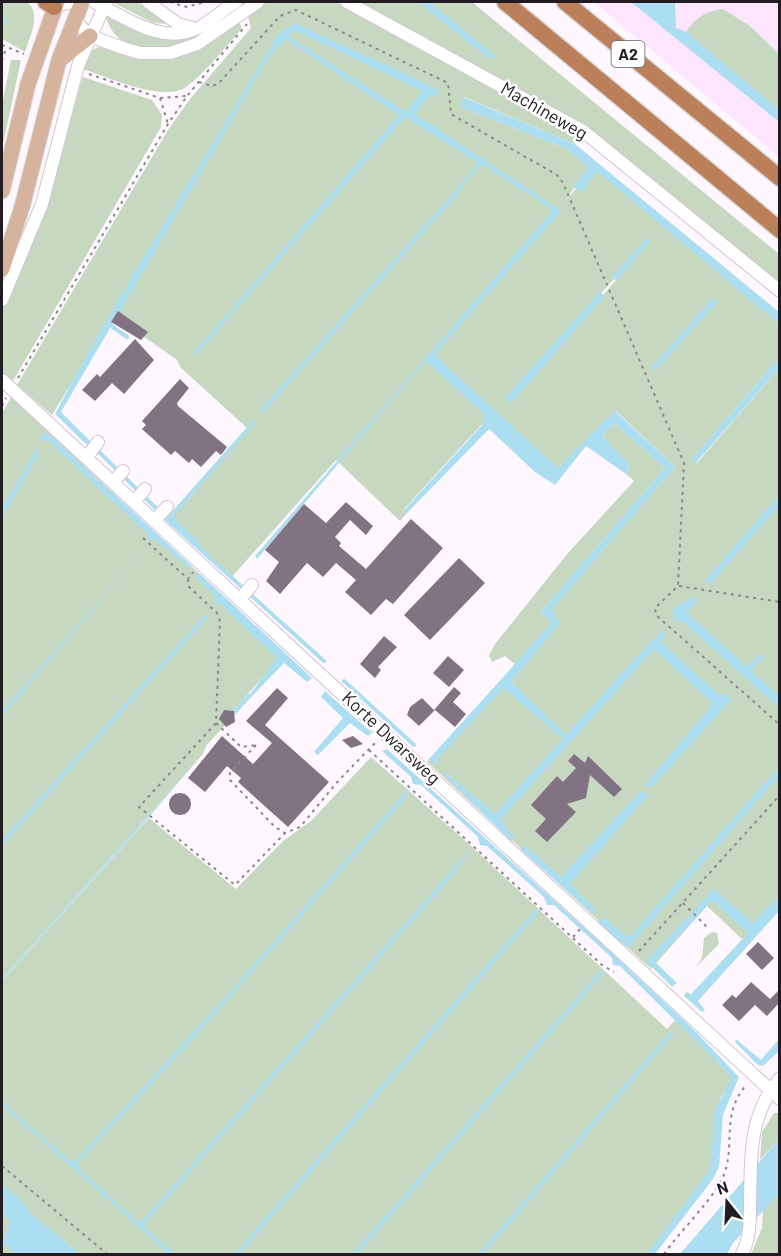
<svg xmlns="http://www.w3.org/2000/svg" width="781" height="1256" font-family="Barlow,sans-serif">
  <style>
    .built { fill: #fde6fd }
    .green { fill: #c7d8c1; fill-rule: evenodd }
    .water { fill: #acdef2; fill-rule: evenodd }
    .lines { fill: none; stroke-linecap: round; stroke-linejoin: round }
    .stream { stroke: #acdef2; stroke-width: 4 }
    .building { fill: #827382 }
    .minor-casing { stroke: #d3c3d3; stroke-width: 14 }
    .major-casing { stroke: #d7d6d7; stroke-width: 17 }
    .highway-casing { stroke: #d7d6d7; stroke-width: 19 }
    .path { stroke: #8d868d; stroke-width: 2; stroke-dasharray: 3 4.5; stroke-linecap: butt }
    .minor { stroke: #fff; stroke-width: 12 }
    .major { stroke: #d6b39c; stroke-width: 15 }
    .highway { stroke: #bb805a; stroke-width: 16 }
    .labels { text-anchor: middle; stroke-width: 5; stroke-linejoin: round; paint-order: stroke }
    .shield { fill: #fff; stroke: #646064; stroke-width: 1.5 }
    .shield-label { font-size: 16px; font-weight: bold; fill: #221c22 }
    .street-label { font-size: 18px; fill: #221c22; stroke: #fff }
  </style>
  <rect width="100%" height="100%" fill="#fff7fe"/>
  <path class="built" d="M594,2H779V157Z"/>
  <path class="green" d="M2,2H27C42,14 30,36 25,52L2,39Z
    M112,2H138L169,24L153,23Z
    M269,2H335L363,13L534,108L579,137L575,144L464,97L461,107L565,148L589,167L565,201L597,165L779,324V358L692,459L697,463L779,368V910L744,941L707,906L651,969L427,762L504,688L560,730L511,682L559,622L550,611L675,467L616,411L558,468L483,423L404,509L407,513L400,521L336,460L230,579L166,520L247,428L181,368L177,360L113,315L52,415L17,385L168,130L190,99L251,28L247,12ZM647,243V244L510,403L505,398Z
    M360,2H472L779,254V286L590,128Z
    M723,9L750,26L779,54V110L686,32C695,17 707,11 723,9Z
    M105,15C144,34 171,54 212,25L215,26C182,49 120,67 105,15Z
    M238,19L242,28L238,33C222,51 205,73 186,87C163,103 108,77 83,69L88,53L98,47C115,49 132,55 148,58C185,66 212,41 238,19Z
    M11,60H21L2,149V105Z
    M83,77L152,100L162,115L161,127L13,381L9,382L2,375V310L21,269Z
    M11,397L284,653L233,711L235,714L206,746L203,754L2,979V413Z
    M614,423L665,468L541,612L553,623L516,665L505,656L492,662L489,655L495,644L568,553L634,481L626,474L629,470L627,462L602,436Z
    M371,757L471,846L667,1029L677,1018L736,1074L721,1097L716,1113L714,1172L650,1254H80L34,1216L19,1198L2,1184V981L149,818L236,889L283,841L311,821Z
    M712,932L717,933L719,944L696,967L702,958L704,938Z
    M774,1113H779V1139L760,1160L762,1132Z
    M779,1194V1254H751L762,1228L763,1209Z
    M2,1211L10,1222L3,1243L16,1254H2Z"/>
  <path class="water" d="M418,2H429L496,57L490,59Z
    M631,2H675L676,28L686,32L779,110V122Z
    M296,23C342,47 392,65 438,90L437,97L430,95L415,114L561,211L434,355L558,468L615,411L675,467L551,610L560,623L511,682L566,735L662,630L665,634L662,643L719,695L724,693L732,699L651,788L645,785L713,704L654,649L500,820L514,838L511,841L443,774L445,772L495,814L563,739L504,688L437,759V765L428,760L552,623L541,612L665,468L614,423L602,436L627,462L629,470L626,474L586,446L555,485L535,472L489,429L407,513L404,510L483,424L485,415L426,361L257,559L255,556L551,213V209L484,165L480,166L456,193L458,187L476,166L475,161L405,117L196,355L193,354L399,115L286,39L268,58L61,412L92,443L89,447L55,414C119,292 194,177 264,58L278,35ZM294,30L422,91L406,111L401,109L288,36Z
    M463,97L575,144L779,312V324L597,171L581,192L573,187L589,167L565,148L461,107Z
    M647,238L650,241L616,281L612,277Z
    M601,291L604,297L510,404L505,398Z
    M712,299L718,301L654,372L652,367Z
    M779,358V368L696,463L692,459Z
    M46,432L192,566L189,568L154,538L150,541L147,539L148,534L47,440L43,442L40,438Z
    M36,450L40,452L2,518V509Z
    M779,495V506L710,584L705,581Z
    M145,549L2,716V711Z
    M199,573L312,678L307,682L284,663L235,714L277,658L218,602L213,607L216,597L196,577Z
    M694,596L697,600L687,613L747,667L760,654L764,657L751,671L779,696V708L682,621H675L672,610Z
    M204,616H209L2,846V840Z
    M325,691L372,733L368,736L350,723L318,755L314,752L343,718L321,697Z
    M387,749L600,942L692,1028L739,1077L723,1115L719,1167L713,1179L655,1254H647L710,1170L715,1110L732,1077L620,966L613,965L612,958L554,905H547L544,897L487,846L480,845L478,837L421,785L413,784L411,777L382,751Z
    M203,754L136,832L2,981V979Z
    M779,767V776L628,948L597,923L603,917L629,938Z
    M408,789L409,791L403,801L193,1039L78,1163L80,1170L137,1221L143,1220L471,849L455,873L146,1222L145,1228L175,1254H169L2,1105V1102L70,1161L75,1162L223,1000Z
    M641,791L648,795L570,884L596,910L593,914L520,849L525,846L561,877Z
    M714,889L753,923L779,896V911L698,1001L705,1010L702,1012L684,996L686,992L691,994L748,933L712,900L655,962L677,983L672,987L646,961Z
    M736,1039L761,1060L779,1039V1051L763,1066L758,1065L735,1042Z
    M779,1139V1194L733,1243L727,1254H680Z
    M2,1184L19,1198L34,1216L80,1254H16L3,1243L10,1222L2,1211Z"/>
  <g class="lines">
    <path class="stream" d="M2,19L5,22
      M110,325L127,337
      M262,411L459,190
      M96,449L171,523L324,661
      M198,544L170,517L254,422
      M344,681L414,745
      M233,714L249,696
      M237,1254L537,911
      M355,1254L602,972
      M481,1254L671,1034"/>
  </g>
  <path class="building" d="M118,311L148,332L141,340L111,322Z
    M135,339L154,360L124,394L112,383L95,401L82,390L97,374L100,377Z
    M180,379L189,388L177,403L178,406L227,447L221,455L216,451L201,467L192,459L189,463L175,451L171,455L142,429L146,425L142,421Z
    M346,502L373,526L366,535L350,520L335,537L341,543L339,546L366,569L411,519L443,548L393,604L386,599L371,615L345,592L356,580L336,563L323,577L307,563L280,594L266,581L279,562L265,550L304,504L326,523Z
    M459,558L485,583L430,640L404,615Z
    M384,636L397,647L378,667L381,670L375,678L360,664Z
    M448,656L464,670L449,687L433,673Z
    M454,687L461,693L453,702L466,714L455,727L435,710L419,726L407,715L410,707L422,698L434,710Z
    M277,688L288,698L265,725L329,782L288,827L238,782L241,778L227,766L205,792L188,778L222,736L253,764L272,743L246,721Z
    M224,710L234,711L235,722L226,727L219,719Z
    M353,736L363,744L351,748L342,740Z
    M574,754L585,763L588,756L622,789L614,797L590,775L586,798L567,804L576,812L547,842L535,831L546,819L531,805L557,776L563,782L576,768L568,761Z
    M169 804a11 11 0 1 1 22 0a11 11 0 1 1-22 0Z
    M758,942L774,958L762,970L746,954Z
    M751,982L770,999L780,989V1002L767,1016L755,1005L739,1021L722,1005L732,995L736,998Z"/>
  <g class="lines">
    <g class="minor-casing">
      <path id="minor" d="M94,2C125,17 162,46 198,28C212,21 223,9 236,2
        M148,2L178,24L193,28
        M347,2L583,131L780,291
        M54,7L71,2
        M74,19L90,36L123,48L140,53H170L197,44L258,2
        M2,300L42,204L78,66L106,2
        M2,380L780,1099
        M87,457L98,442
        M113,482L123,471
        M135,501L145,489
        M155,520L167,507
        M240,599L252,585
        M742,1254C750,1239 750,1222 750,1205C751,1157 748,1116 780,1078"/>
    </g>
    <g class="major-casing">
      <path id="major" d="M59,60L90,36
        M2,191L28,84L57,2
        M2,269L22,207L59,60L82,2"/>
    </g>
    <g class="highway-casing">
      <path id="highway" d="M46,2L54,7
        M505,2L780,230
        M565,2L780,178"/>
    </g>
    <path class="path" d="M170,2L187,7L204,2
      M2,45L24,54
      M2,61L6,48
      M89,74L160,98L187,96
      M199,82L212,86L218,84L280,16L296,10L448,83L451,114L557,175L563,183L684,463L678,586L655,608L656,615L780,725
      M160,98L168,124
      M18,378L168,124L187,96L247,24
      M2,406L6,398
      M143,538L188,579L193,572
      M188,579V586L217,613L220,621L216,723L139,807L235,885L285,833
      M679,586L780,602
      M216,723L241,747L256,745
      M256,745L230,773V780L275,827L285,833L300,827L339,780L377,741
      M369,750L602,965L614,972
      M683,903L707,927
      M573,937L580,929
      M639,951L780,795
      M2,1166L107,1254
      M664,1254C679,1232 717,1196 725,1172C735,1140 721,1114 747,1084"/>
    <use href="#minor" class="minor"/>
    <use href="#major" class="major"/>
    <use href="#highway" class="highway"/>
  </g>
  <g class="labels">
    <rect class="shield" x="611.5" y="41" width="33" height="26" rx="4.5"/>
    <g class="shield-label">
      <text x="628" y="60">A2</text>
    </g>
    <g class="street-label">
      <text transform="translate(544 111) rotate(30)" y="6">Machineweg</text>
      <text transform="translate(391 738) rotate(43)" y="6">Korte Dwarsweg</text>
    </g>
  </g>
  <rect width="781" height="1256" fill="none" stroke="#221c22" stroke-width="6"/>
  <g transform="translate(727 1202) rotate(342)" stroke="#ffffff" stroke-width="4.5" paint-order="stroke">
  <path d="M0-4.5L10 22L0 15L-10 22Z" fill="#221c22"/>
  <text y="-9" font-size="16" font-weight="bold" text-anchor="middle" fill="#221c22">N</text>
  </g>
</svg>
